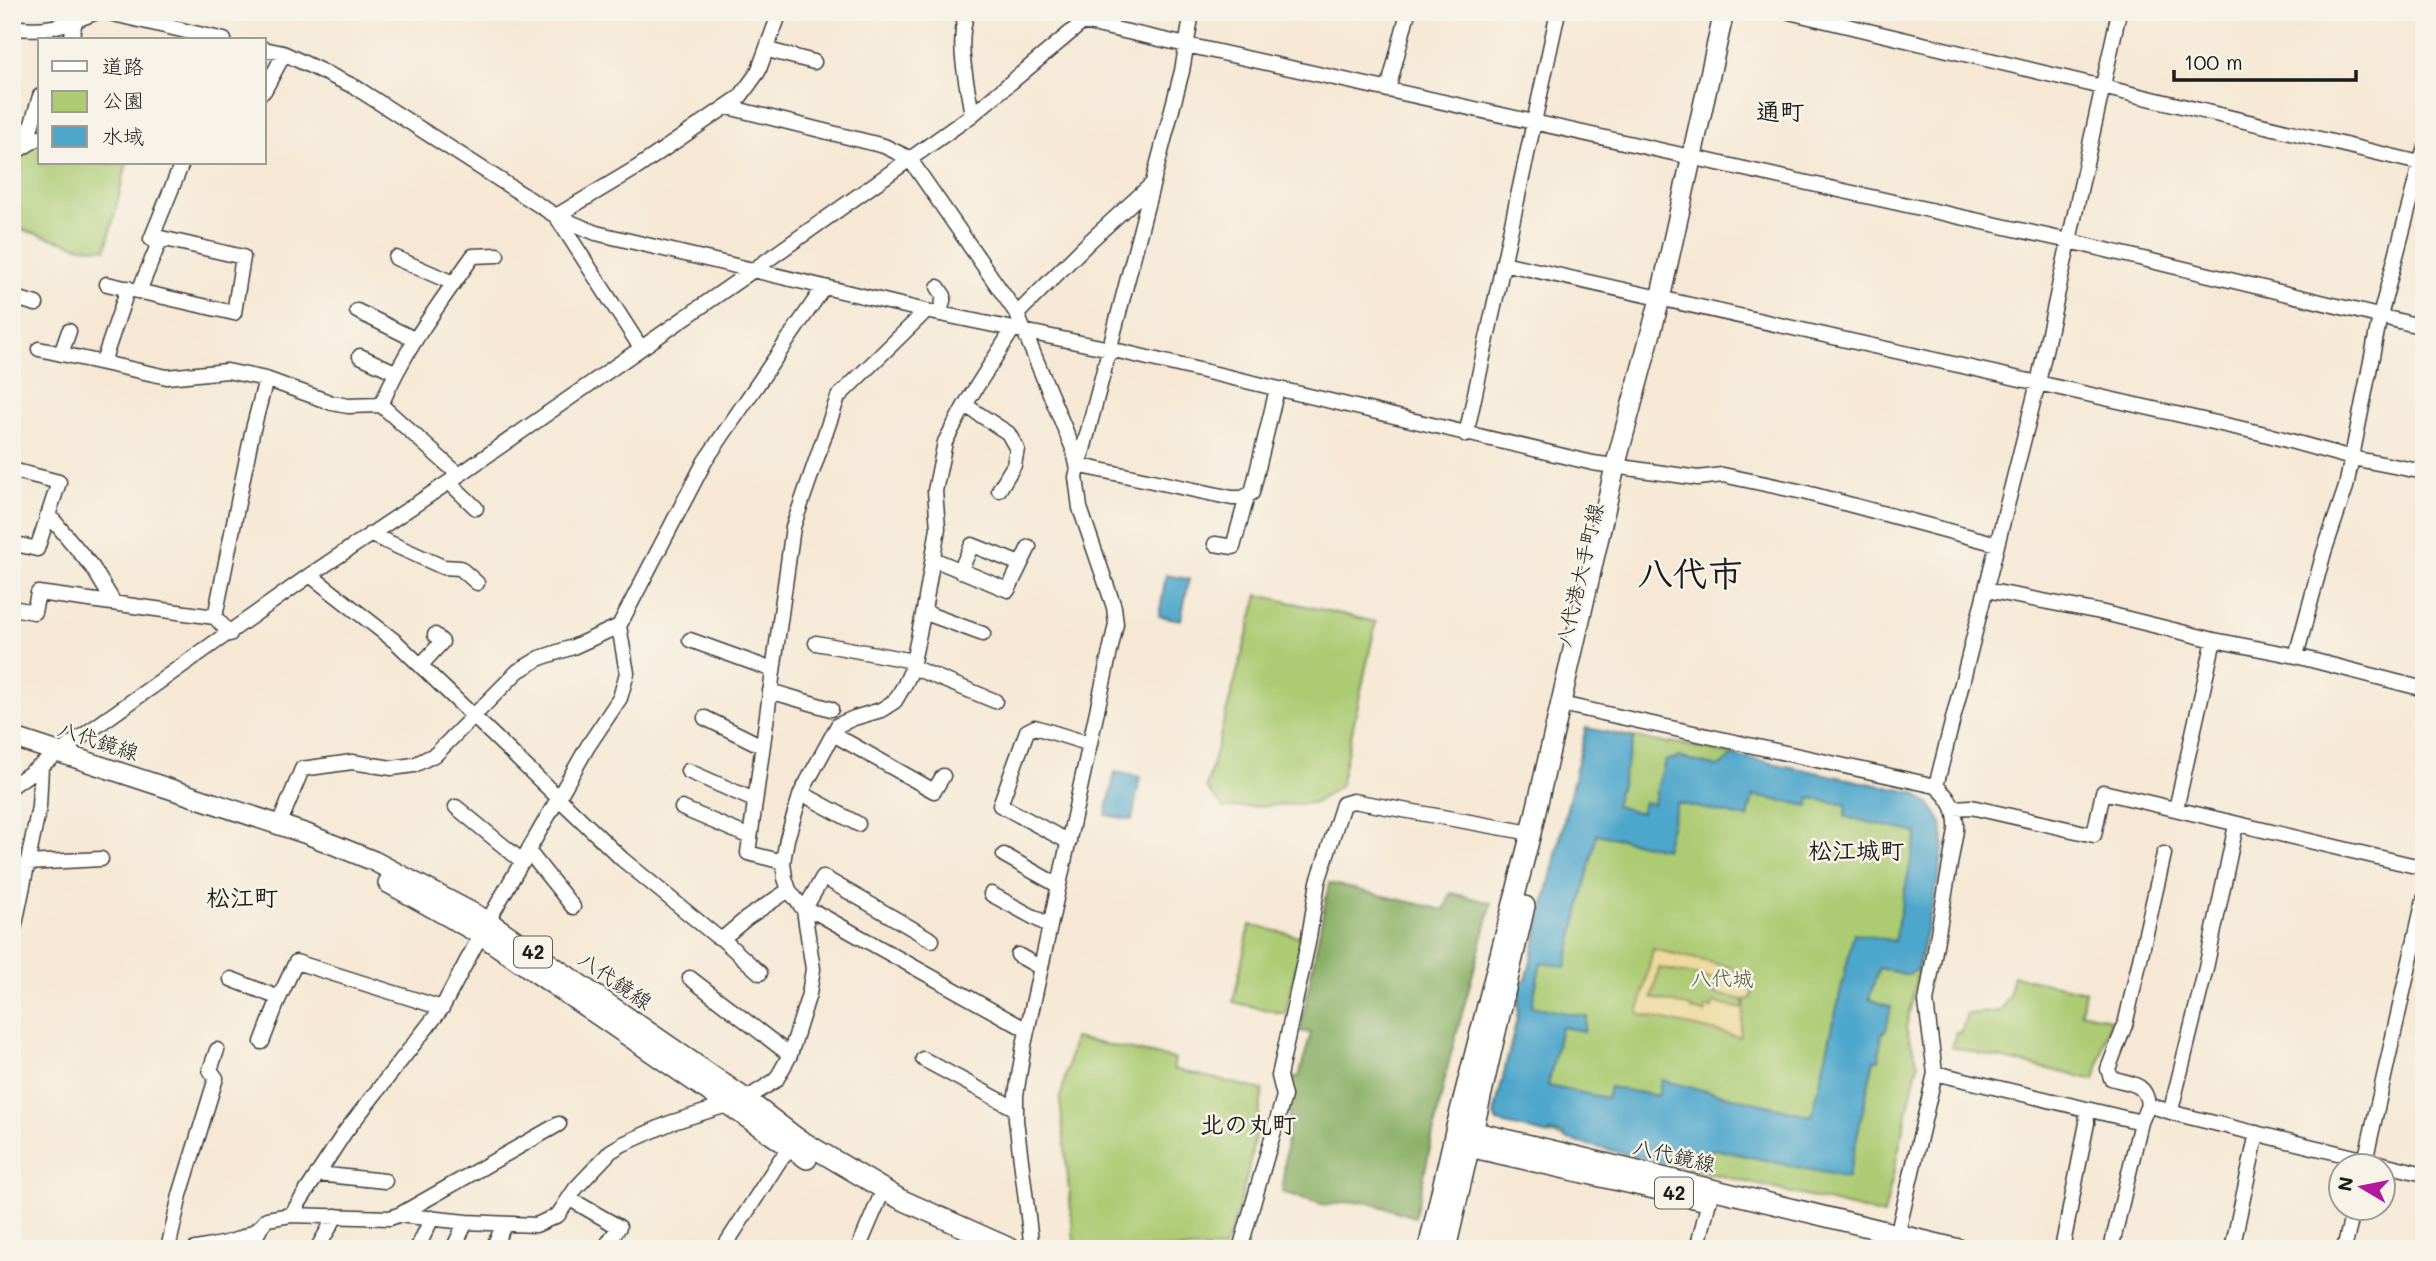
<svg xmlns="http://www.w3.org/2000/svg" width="2436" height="1261" font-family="Mali,'Klee One',sans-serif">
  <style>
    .green { fill: #accb73; stroke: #647448; stroke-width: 2 }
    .forest { fill: #89af65; stroke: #526640; stroke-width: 2 }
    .sand { fill: #eeda9e; stroke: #857b5d; stroke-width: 2; fill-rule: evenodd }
    .water { fill: #4ea6cb; stroke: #356174; stroke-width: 2; fill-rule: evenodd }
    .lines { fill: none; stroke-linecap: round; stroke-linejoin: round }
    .minor-casing { stroke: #3d3b38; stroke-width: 17 }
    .major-casing { stroke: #3d3b38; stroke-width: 22 }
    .minor { stroke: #fff; stroke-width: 14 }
    .major { stroke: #fff; stroke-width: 19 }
    .labels { text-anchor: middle; stroke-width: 5; stroke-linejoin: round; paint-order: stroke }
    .shield { fill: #f7f3e8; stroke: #5e5c59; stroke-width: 2 }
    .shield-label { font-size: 19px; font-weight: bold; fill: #1c1c1c }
    .street-label { font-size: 21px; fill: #1c1c1c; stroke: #f7f3e8 }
    .park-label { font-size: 21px; fill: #4e593a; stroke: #f7f3e8 }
    .quarter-label { font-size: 24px; font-weight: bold; fill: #1c1c1c; stroke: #f7f3e8 }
    .town-label { font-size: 35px; font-weight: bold; fill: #1c1c1c; stroke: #f7f3e8 }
  </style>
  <rect width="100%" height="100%" fill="#f7f3e8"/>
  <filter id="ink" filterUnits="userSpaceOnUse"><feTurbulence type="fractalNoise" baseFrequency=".0143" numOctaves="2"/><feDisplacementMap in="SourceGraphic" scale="14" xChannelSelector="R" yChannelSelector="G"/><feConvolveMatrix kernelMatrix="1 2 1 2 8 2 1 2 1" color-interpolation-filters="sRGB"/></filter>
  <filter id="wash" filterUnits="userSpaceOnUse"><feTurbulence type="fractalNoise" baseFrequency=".00686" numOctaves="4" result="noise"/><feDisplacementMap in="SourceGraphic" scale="28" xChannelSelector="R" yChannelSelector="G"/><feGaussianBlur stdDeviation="1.57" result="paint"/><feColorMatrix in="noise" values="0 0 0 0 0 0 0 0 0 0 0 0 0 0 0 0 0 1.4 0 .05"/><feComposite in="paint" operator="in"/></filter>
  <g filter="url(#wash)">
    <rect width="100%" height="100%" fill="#f6e8d4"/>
    <path class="green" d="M40,138V163H127L106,249L82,247L12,227V154Z
      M1258,595L1376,622L1340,786L1315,803L1224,808L1206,788Z
      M1586,728L1669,744L1670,742L1734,755L1732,757L1916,793C1934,808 1944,821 1944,845L1906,1028L1918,1063L1884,1215L1497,1122L1494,1115Z
      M1250,925L1303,937L1285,1014L1233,1002Z
      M2014,976L2085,991L2081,1012L2110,1019L2095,1080L1952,1047L1956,1032L1961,1033L1967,1014L2001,1011L2009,996Z
      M1074,1038L1175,1059L1173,1069L1263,1090C1254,1144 1245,1198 1224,1249H1098L1074,1241L1060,1100Z"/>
    <path class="forest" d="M1329,883L1444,910L1451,893L1492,903L1448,1065L1415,1217L1363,1201L1325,1205L1282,1192L1289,1115L1290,1077H1299L1311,1033L1300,1031Z"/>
    <path class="sand" d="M1653,949L1734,968V971L1751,974L1748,988L1753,989L1751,999H1746L1740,1037L1638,1014ZM1659,968L1714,979L1715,994L1744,1000L1743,1009L1713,1003L1712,1008L1706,1007L1705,1013L1691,1010V1007L1652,998Z"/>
    <path class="water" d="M1166,575L1189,579L1181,620L1159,616Z
      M1586,728L1634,738L1615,806L1641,813L1644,802L1653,804L1665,761L1679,757L1718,767L1734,755L1915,793C1927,801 1938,811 1942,826C1949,852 1924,938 1917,969L1908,975L1879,968L1869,999L1891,1007L1886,1030L1881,1034L1879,1060H1874L1848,1178L1714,1149L1667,1164L1564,1139V1135L1550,1132L1549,1135L1497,1122L1494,1115L1517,1020L1520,983L1527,979ZM1753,796L1809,806L1810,798L1847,805L1845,817L1917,833L1894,941L1854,933L1812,1116L1661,1080L1658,1096L1610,1087L1607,1098L1548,1086L1561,1027L1584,1031L1587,1017L1532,1006L1541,962L1566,967L1597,834L1665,849L1677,803L1748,818Z
      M1115,772L1140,777L1132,820L1106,815Z"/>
  </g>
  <g filter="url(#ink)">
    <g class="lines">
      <g class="minor-casing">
        <path id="minor" d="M105,12L224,40
          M967,12C956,45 967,82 972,115
          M1789,12L2424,164
          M1083,22L2069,241L2424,327
          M12,27C47,33 65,24 97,12
          M71,40L75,21
          M264,49L283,53L355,87L556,216L596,233L926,311L1110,349L1593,463L1698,478L1723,475L1803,492L1997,544
          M768,50L814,62
          M1388,90L1408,12
          M264,91L284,54
          M728,107L884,146L909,158L1017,314L1074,451L1077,465L1232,498H1242L1252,493L1277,389
          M35,140L29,134L40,96
          M12,154L40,137
          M151,239L182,163
          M396,258L453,283
          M1503,263L2261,433L2352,458L2424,472
          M107,284L234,313L243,257L161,238L139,291
          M938,287L944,296L940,314
          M12,297L36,304
          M357,311L414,339
          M1017,314L1090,241L1152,184
          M641,348L556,216L638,167L740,97L758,72L780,12
          M39,349L167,377L227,371L266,379L332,403L348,406L381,405
          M61,354L69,331
          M360,356L395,372
          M103,362L128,288
          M965,405L1008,433L1017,449L1014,465L999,490
          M1466,435L1558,12
          M12,470L59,482L37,549L12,543
          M459,475L381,405C404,350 439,304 473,256L497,255
          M449,482L476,508
          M47,516L54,521L93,568L114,603
          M370,534L443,567L460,568L477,583
          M1215,544L1233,547L1247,497
          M933,559L1008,590L1029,547
          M960,571L972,545L1020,564
          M310,575L396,642L622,859L716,936L722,939L747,918L789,890
          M1986,590L2100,612L2214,640L2296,656L2424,689
          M12,608L34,612L38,593L215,617L230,634
          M924,610L931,615L983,634
          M215,617L252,433L266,379
          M690,640L773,670
          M816,643L913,661
          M2296,656L2324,552L2346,487L2380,316L2424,150
          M421,665L442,642L435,635
          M912,667L995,701
          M770,691L831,709
          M1561,704L1936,786C1951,799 1957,810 1956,830L1926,1002L1935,1073L1894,1249
          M705,718L762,746
          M833,734L934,791L943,776
          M688,771L754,800
          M12,786L310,575L449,482L752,271L972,115L1083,22L1090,12
          M1936,786L2038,383L2119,12
          M801,793L858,824
          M456,807L523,862
          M682,808L750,837
          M1954,808L1971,807L2094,835L2103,792L2424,868
          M2176,809L2214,640
          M279,825L302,769L352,762L392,768L414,765L436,754L518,671L540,658L573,647L619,626
          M1069,842L1000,805L1027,731L1035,727L1090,744
          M529,852L573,907
          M1004,855L1059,886
          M783,862L787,839L801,793L838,725L854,718L881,710L895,701L905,684L911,671L924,610L938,528L935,491L945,442L965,405L1013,329
          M27,863L101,859
          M991,894L1050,926
          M804,910L817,913L1027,1030
          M804,910L823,877L932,940
          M12,939L39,807L41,766
          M722,939L760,973
          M1018,955L1041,968
          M690,978L790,1055
          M231,979L279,998
          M262,1042L279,998L296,962L442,1008
          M923,1059L1016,1109
          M1935,1073L2141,1122L2148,1105L2181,1115L2424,1174
          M2148,1105C2146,1082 2130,1084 2111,1078L2108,1069L2125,1025L2164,854
          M2171,1110L2206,968L2236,825
          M2364,1166L2424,899
          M317,1174L385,1181
          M570,1199L619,1227L604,1249
          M291,1215L345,1132L442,1008L488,921L588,746L620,698L627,673L619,626L705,461L824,287
          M399,1215L559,1124
          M168,1249L180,1195L216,1078L210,1070L217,1050
          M195,1249C219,1245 253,1240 267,1219L291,1215L390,1218L398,1215L466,1222L536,1225L558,1215L576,1188L611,1151L623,1144L670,1123L746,1099L776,1080L790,1055L809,994L813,969L804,910L789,890L785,878L783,862L748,853L793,527L838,397L926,311
          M249,1249L260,1229
          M317,1249L336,1216
          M417,1249L432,1218
          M453,1249L466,1222
          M492,1249L505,1224
          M729,1249L726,1244L780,1160L790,1150
          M858,1249L879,1200
          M1032,1249L1016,1120V1095L1024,1045L1116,624L1114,607L1080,508L1076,477L1182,71L1192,12
          M1240,1249L1284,1096L1279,1076L1308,943L1318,882L1343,804L1353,801L1531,833
          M1697,1249L1709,1201
          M2062,1249L2087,1123L2086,1109
          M2111,1249L2141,1122
          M2232,1249L2257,1133
          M2344,1249L2354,1208"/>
      </g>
      <g class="major-casing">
        <path id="major" d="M12,737L307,834L374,861L488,921L746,1099L797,1138L900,1199L1012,1249
          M388,883L481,935L807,1159
          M1464,1129L1959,1249
          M1460,1145L1707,1201
          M1428,1249L1456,1127L1531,833L1615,467L1660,299L1724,12
          M1446,1249L1525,906"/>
      </g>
      <use href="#minor" class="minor"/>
      <use href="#major" class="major"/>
    </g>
  </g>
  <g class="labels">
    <g class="shield">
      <rect x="514" y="936.5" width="38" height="31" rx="5"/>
      <rect x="1655" y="1177.5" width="38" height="31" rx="5"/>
    </g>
    <g class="shield-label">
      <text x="533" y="959">42</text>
      <text x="1674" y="1200">42</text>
    </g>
    <g class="street-label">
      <text transform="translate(1580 575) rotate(-77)" y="7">八代港大手町線</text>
      <text transform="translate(98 741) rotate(18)" y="7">八代鏡線</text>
      <text transform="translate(615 981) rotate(35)" y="7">八代鏡線</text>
      <text transform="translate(1674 1156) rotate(13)" y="7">八代鏡線</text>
    </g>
    <g class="park-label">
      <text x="1722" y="986">八代城</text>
    </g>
    <g class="quarter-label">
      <text x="1780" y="120">通町</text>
      <text x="1856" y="859">松江城町</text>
      <text x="242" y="906">松江町</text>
      <text x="1248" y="1133">北の丸町</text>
    </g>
    <g class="town-label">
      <text x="1690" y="586">八代市</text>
    </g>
  </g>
  <rect width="2436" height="1261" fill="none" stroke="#f7f3e8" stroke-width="42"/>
  <rect x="38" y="38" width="228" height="126" fill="#f7f3e8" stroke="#9f9d96" stroke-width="2"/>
  <rect x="52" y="61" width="35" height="10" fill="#ffffff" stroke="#9f9d96" stroke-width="2"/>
  <text x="102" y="74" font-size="21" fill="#1c1c1c">道路</text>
  <rect x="52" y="91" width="35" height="21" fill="#accb73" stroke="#9f9d96" stroke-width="2"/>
  <text x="102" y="108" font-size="21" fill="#1c1c1c">公園</text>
  <rect x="52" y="126" width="35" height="21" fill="#4ea6cb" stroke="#9f9d96" stroke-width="2"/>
  <text x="102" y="144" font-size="21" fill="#1c1c1c">水域</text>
  <g transform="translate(2362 1187) rotate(280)"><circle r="33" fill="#f7f3e8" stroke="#9f9d96" stroke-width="2"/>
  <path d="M0-5L12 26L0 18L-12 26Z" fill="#b5179e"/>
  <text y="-10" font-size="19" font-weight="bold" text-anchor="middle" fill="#1c1c1c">N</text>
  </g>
  <path d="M2174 70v10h182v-10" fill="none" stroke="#1c1c1c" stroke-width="3.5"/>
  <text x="2184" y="70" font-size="21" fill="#1c1c1c" stroke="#f7f3e8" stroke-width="5" paint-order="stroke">100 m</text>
</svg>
